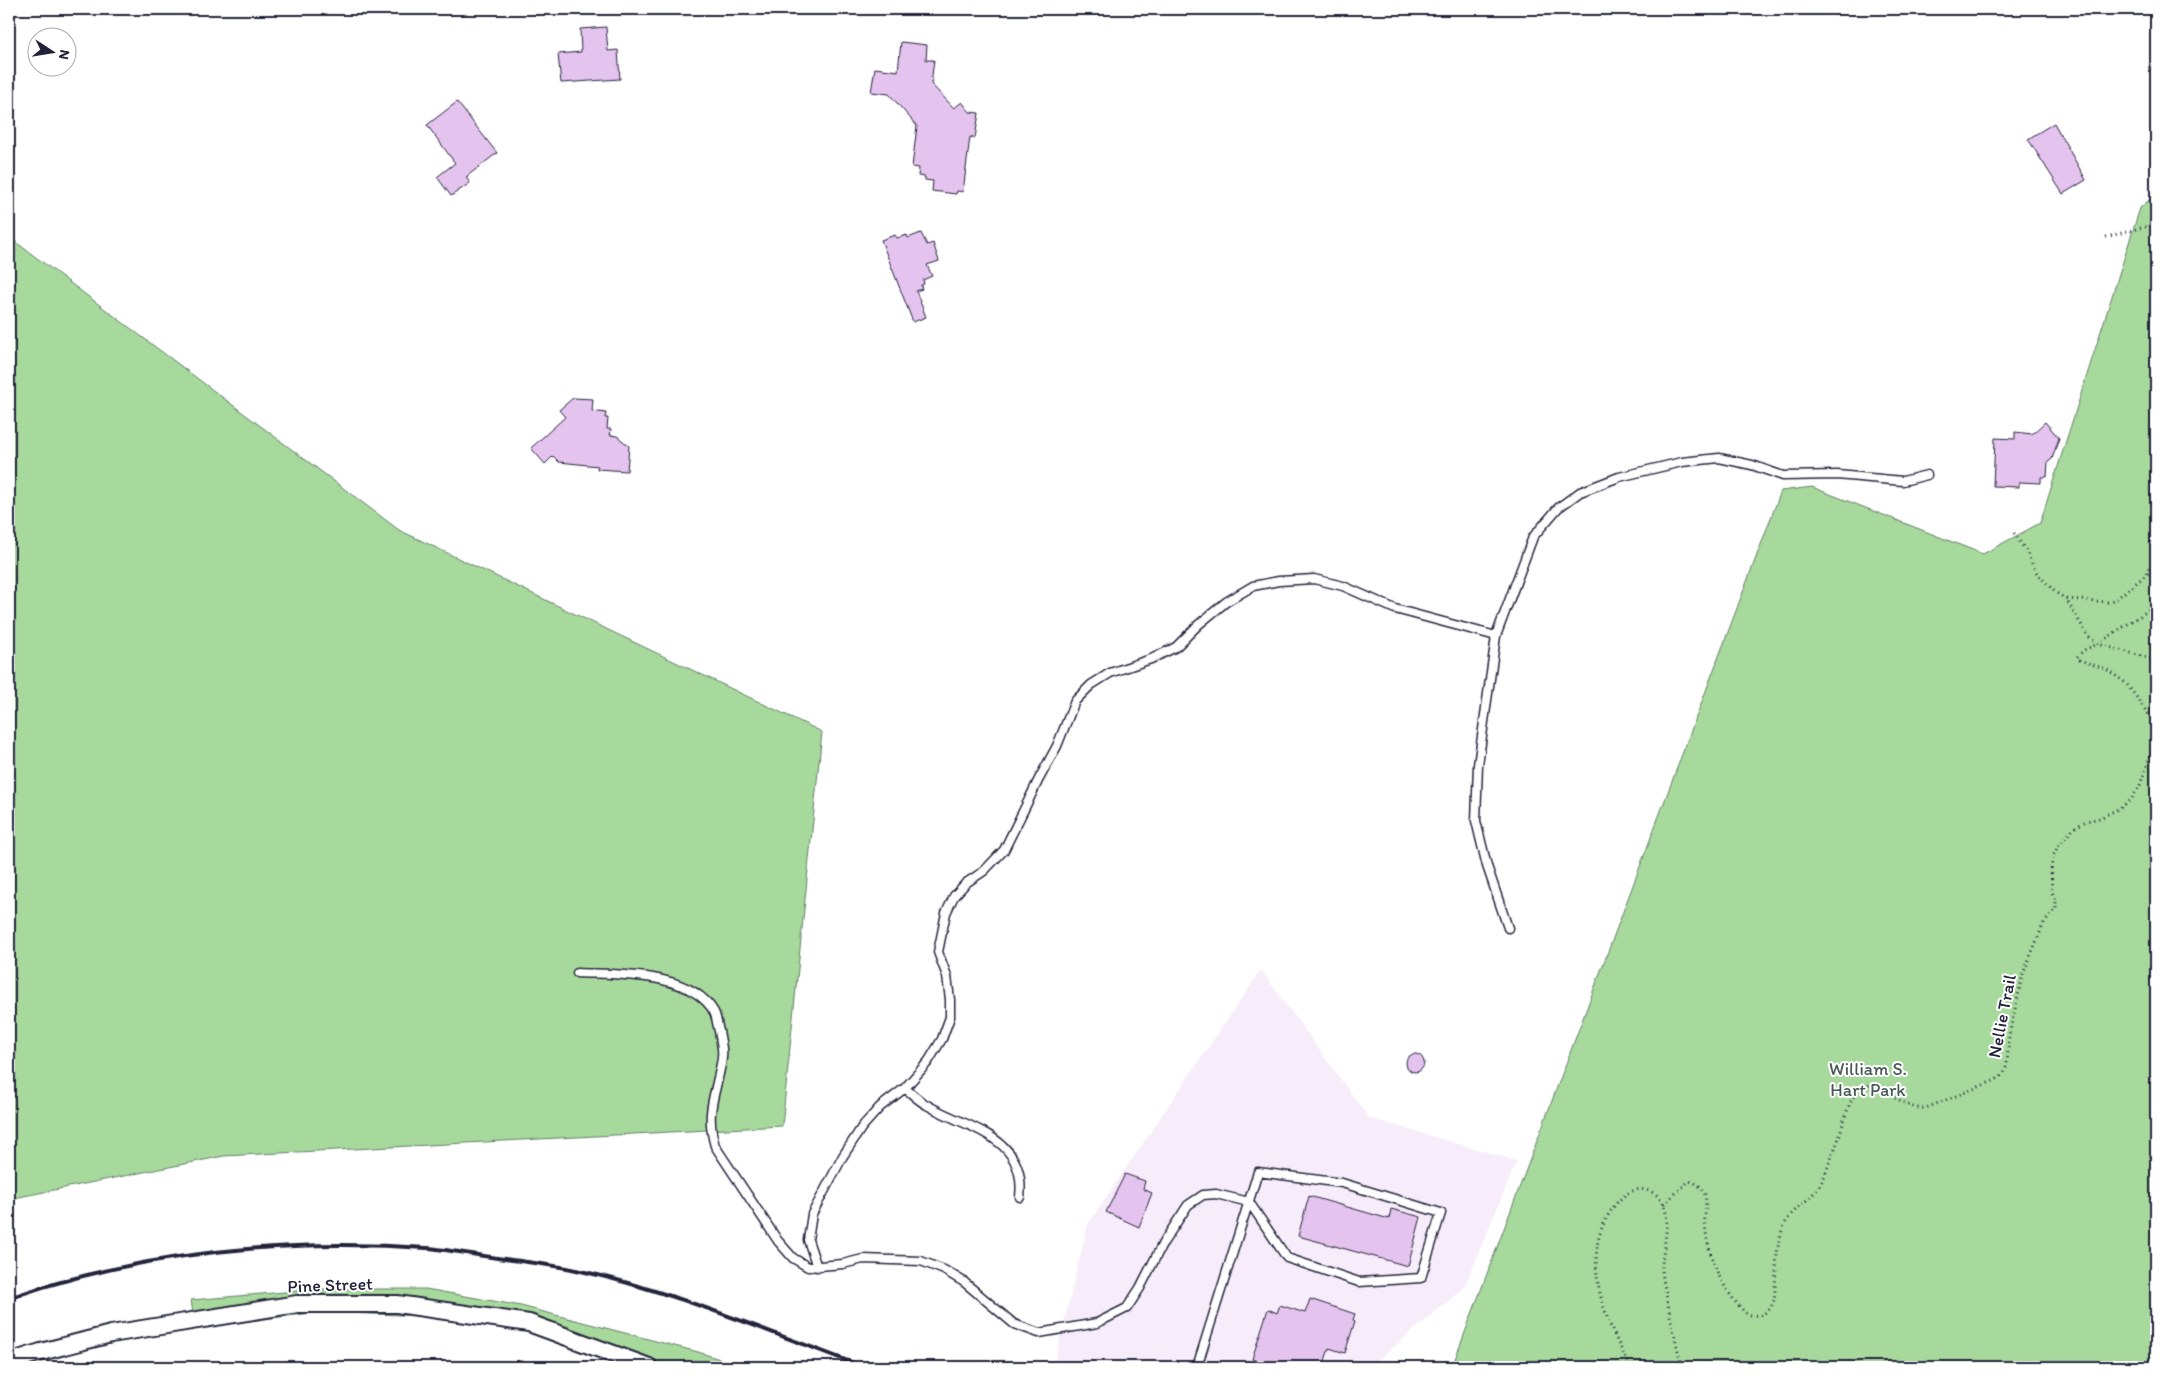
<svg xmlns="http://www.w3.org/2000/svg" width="2165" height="1376" font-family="Itim,sans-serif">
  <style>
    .built { fill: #f7edfa }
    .green { fill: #a6d99b; stroke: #647e6b }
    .building { fill: #e5c3ef; stroke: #22223b }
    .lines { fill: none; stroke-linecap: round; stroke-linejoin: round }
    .service-casing { stroke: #22223b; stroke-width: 11 }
    .minor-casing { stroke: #22223b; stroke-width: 20 }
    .path { stroke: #22223b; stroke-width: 3; stroke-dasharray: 1 4; stroke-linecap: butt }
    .service { stroke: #fff; stroke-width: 8 }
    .minor { stroke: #fff; stroke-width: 16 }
    .rail { stroke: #22223b; stroke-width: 4 }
    .labels { text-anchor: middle; stroke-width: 4; stroke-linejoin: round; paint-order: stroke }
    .street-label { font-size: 18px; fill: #22223b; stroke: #fff }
    .park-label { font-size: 18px; fill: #4a5958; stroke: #fff }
  </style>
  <rect width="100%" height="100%" fill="#fff"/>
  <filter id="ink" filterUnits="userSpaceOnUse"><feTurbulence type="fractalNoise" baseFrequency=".02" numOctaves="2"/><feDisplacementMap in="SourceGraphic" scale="10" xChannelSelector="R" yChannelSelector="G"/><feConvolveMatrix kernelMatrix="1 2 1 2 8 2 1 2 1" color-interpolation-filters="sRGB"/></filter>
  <g filter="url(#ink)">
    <path class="built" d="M1261,970L1369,1118L1517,1161L1464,1288L1370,1367H1240L1233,1365L1232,1367H1053L1088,1224Z"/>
    <path class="green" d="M2156,194V1367H1452L1781,491L1812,487L1983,554L2040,523L2140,208Z
      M9,237L399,530L822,732L782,1126L224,1156L9,1199Z
      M320,1289H426L521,1306L698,1352L745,1367H627L572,1344L518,1329L424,1316L319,1312L195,1328L191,1300Z"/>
    <path class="building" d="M606,27L608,51L618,50L620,79L561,83L558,54L581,52L580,29Z
      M901,42L927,45L926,60H934L931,84L954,108L962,102L970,112L979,113L975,138L970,137L963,192L957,191L956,194L932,191L933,181L925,180V177L918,176L919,168L912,167L917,126L889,94L871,92L875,68L898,71Z
      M457,102L497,153L466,177L470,183L451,196L437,177L455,163L427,125Z
      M2054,123L2086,180L2063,194L2028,139Z
      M921,233L927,245L933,243L939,261L927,265L932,276L923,280L924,284L921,285L922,289L916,291L926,317L913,322L881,240L895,235L897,238L907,235L908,238Z
      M573,398L593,399L592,411L606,413L605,418H608L607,429H611L610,435L617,436L629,446L627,471L597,469L598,466L559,462L553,456L545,464L531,448L565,417L559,410Z
      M2045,422L2059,438L2052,459L2048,462L2047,477H2041V483L2019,482V487L1993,486L1995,438L2015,439V432L2032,434Z
      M1406 1063a9 9 0 1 1 18 0a9 9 0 1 1-18 0Z
      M1125,1174L1145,1181L1143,1189L1152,1193L1139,1227L1106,1212Z
      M1309,1196L1389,1219L1391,1209L1421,1217L1408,1266L1298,1236Z
      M1310,1299L1355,1314L1353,1320L1355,1321L1345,1353L1329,1348L1323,1367H1278L1252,1359L1268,1309L1277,1313L1280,1305L1305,1313Z"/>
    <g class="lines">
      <g class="service-casing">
        <path id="service" d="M1508,928L1487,866L1476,821L1478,765L1496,636L1533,537L1558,508L1580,492L1619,477L1682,462L1719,458L1752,465L1783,476L1837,475L1903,481L1927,475
          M577,973C618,975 691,971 714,1012C717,1018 717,1025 719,1031C721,1043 724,1052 721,1064C715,1097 705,1112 715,1146L778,1241L793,1258L808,1267L843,1264L863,1259L921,1261L944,1270L964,1282L1014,1324L1039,1333L1097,1323L1127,1308L1140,1288L1163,1243L1188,1205L1203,1195L1216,1194L1249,1202L1287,1258L1359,1282L1421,1278L1441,1213L1342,1183L1258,1172L1197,1367
          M905,1088C912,1094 919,1101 927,1105C968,1129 1027,1136 1020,1197
          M817,1267L808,1240L812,1214L843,1156L862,1127L880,1107L905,1088L928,1062L942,1039L950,1017V1000L947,976L938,952L946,913L954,896L966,883L984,871L1004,850L1039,779L1057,746L1075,701L1091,685L1110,673L1151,659L1176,647L1198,625L1226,602L1253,586L1279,581L1314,579L1343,586L1395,609L1496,636"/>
      </g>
      <g class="minor-casing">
        <path id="minor" d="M9,1362L41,1352L111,1334L297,1304H397L529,1323L649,1367"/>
      </g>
      <path class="path" d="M2106,237L2156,224
        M2014,533L2026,551L2036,572L2055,592L2066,599L2088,636L2098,644L2156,660
        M2146,573L2156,556
        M2067,599L2107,602L2116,599L2156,567
        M1664,1204L1689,1181C1696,1183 1701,1186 1704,1192C1708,1201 1704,1215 1705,1224C1708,1257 1722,1291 1747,1314C1760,1318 1770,1313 1774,1300C1777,1277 1774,1250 1783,1228C1790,1210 1807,1203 1818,1188C1826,1177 1830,1158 1836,1146C1844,1127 1848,1084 1873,1085C1893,1091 1903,1110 1926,1108L1996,1080L2004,1073L2007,1065L2009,1035L2023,974L2044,923L2056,909V902L2052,892L2051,868L2053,856L2058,846L2074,828L2086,821L2100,818L2118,809L2131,800L2140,785L2153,749L2155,733L2151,718L2126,683L2106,669L2079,660L2077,657L2084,650L2098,644L2156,605
        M1630,1367C1610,1328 1590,1286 1598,1241C1602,1220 1624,1181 1649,1191C1655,1193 1660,1197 1663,1203C1672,1222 1662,1247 1662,1267C1662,1275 1664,1285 1666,1293C1670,1318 1676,1343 1682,1367"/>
      <use href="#service" class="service"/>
      <use href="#minor" class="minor"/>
      <path class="rail" d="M9,1298C142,1252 287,1238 427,1248C453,1250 479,1256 505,1259C526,1262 547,1264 567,1268C669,1289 766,1331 864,1367"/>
    </g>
  </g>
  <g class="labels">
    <g class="street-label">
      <text transform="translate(2002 1016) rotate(-79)" y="6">Nellie Trail</text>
      <text transform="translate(330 1285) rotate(-2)" y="6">Pine Street</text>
    </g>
    <g class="park-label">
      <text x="1868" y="1075">William S.<tspan x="1868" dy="21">Hart Park</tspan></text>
    </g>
  </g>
  <rect width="2165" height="1376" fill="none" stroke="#fff" stroke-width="30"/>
  <rect x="15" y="15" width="2135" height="1346" fill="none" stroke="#22223b" stroke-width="2" filter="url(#ink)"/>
  <g transform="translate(52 52) rotate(102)"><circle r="24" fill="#ffffff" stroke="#a7a7b1"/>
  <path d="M0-4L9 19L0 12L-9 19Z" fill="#22223b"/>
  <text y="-8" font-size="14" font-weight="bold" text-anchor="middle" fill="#22223b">N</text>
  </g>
</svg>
